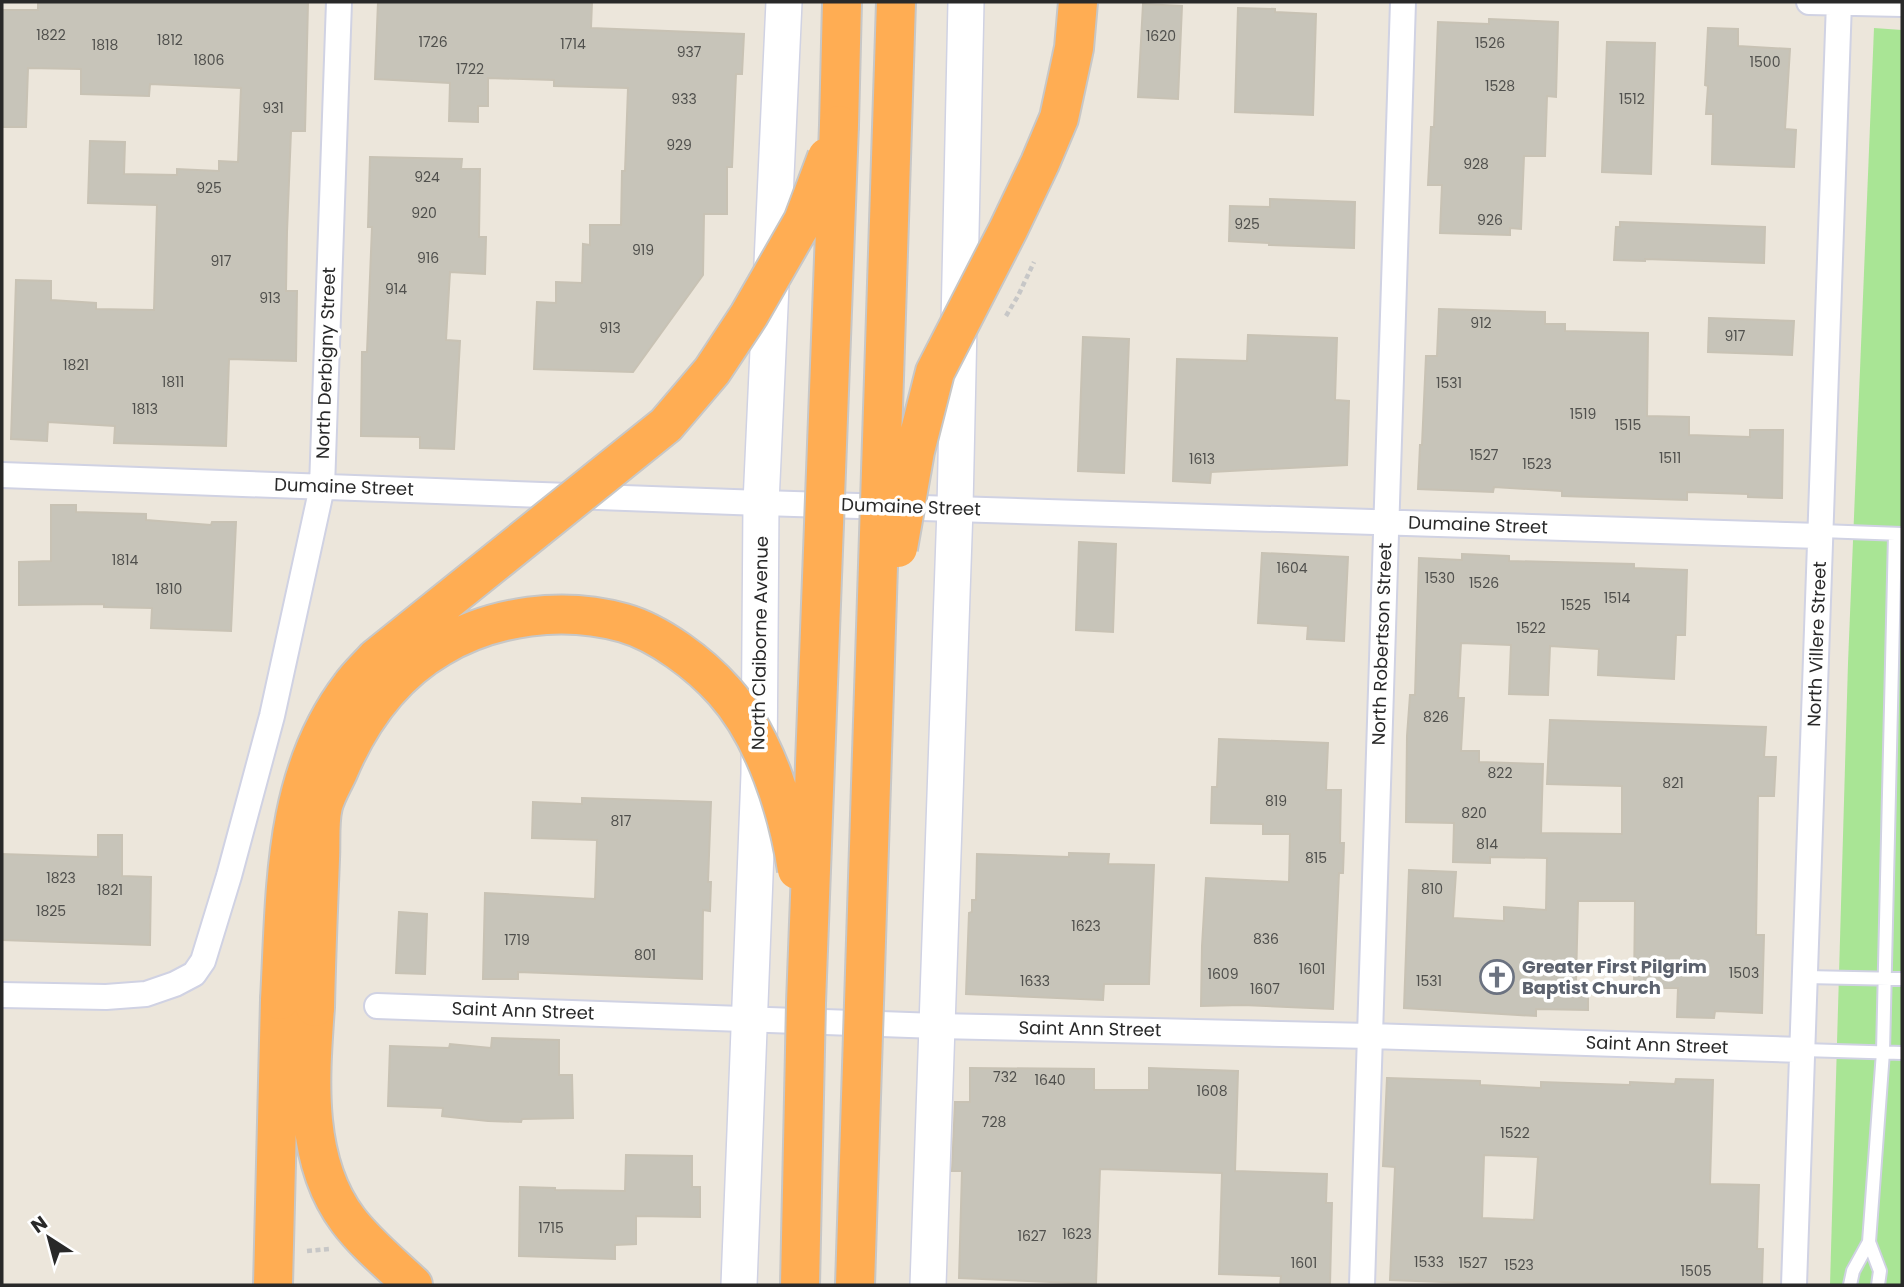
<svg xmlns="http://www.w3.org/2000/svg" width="1904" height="1287" font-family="Poppins,sans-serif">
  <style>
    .green { fill: #a9e595 }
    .building { fill: #c7c4b9; stroke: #c8c2b4; stroke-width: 2; fill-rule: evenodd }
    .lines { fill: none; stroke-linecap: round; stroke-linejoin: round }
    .lane-casing { stroke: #d0d2e3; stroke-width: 16 }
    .street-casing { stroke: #d0d2e3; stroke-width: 28 }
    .secondary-casing { stroke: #d0d2e3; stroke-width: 38 }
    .highway-casing { stroke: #c7c7c7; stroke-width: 42 }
    .path { stroke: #c7c7c7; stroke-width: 4.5; stroke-dasharray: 5 3.5; stroke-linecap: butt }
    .lane { stroke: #fff; stroke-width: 12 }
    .street { stroke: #fff; stroke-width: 24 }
    .secondary { stroke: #fff; stroke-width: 35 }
    .highway { stroke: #ffad53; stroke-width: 38 }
    .highway-bridge-casing { stroke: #c7c7c7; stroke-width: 42; stroke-linecap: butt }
    .highway-bridge { stroke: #ffad53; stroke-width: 38 }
    .labels { text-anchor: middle; stroke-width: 7; stroke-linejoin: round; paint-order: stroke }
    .number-label { font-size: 14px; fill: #50504d }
    .street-label { font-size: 18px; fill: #292929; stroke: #fff }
    .worship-label { font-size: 18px; font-weight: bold; fill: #5b616d; stroke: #fff; text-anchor: start }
  </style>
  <rect width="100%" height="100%" fill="#ece6db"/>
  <path class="green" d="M1874,28L1902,30V1285H1830L1848,663Z"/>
  <path class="building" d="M38,2H308L305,131H291L287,232L286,291H297L296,361L229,359L226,446L114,443L115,426L48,422L47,441L11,439L16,280L51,281V300L96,303V309L154,310L157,205L88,203L90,141L125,142L124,174L177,175V169L219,171V161L238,162L241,88L150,84L149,96L81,94V69L28,68L26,127H2V10H38Z
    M378,2H592L591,28L744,34L742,74H736L732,167H727V214H704L703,275L633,372L534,369L537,302L556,303V282L582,283L583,244L590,245V225H621L622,171H625L628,88L554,86V80L488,78V106H478V122L449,121L450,83L375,79Z
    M1143,4L1182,6L1178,99L1138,97Z
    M1238,8L1275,9V12L1316,14L1313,115L1235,112Z
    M1489,19L1558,22L1556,97L1547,96L1545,156H1524L1521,229L1510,228V235L1440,233L1442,185H1428L1431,127H1434L1438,22L1489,24Z
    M1708,28L1738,29V46L1790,49L1785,129L1796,130L1794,167L1712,164L1713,114H1706L1708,86L1705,85Z
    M1607,42L1655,43L1651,174L1602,172Z
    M370,157L462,159L461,169H480L479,237H486L485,274L450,272L446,340L460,341L454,449L420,448V437L361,436L362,352H367L372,227H368Z
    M1270,199L1355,202L1354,248L1269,245V243L1229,241L1230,206L1270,207Z
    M1620,222L1765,227L1764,263L1645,259V261L1614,260L1616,227H1620Z
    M1439,309L1545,312V324H1565V331L1648,333L1647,416L1689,417V435L1750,437V430H1783L1782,498L1748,497V494L1687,492V500L1562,496V491L1494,487L1493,492L1418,489L1420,445H1422L1426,356H1437Z
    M1709,318L1794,321L1792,355L1708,352Z
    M1248,335L1337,338L1335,400L1349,401L1347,465L1211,472L1210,483L1173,481L1177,359L1247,361Z
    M1083,337L1129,339L1124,473L1078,471Z
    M51,505H76V512L146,514V520L211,525L212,522H236L231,631L151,628L152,608L104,607V604L19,605V562L51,561Z
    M1079,542L1116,544L1113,632L1076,630Z
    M1262,553L1348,557L1344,641L1307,639L1308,626L1258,623Z
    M1462,554L1509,556V561L1634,564V568L1687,570L1685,635H1676L1674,679L1598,675L1599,649L1550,646L1548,695L1509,694L1511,645L1461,643L1458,698H1464L1461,751H1479V762L1543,764L1541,833L1622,834V786L1547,784L1550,720L1766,727L1764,757H1776L1774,796H1758L1756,935H1764L1762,1013L1715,1011L1714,1018L1677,1017L1678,988H1634L1635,901H1578L1576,982L1588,983V1010L1536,1009V1016L1404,1008L1409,870L1456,872L1453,918L1504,921V907L1546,910L1547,858L1490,857V863L1453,862L1454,823L1406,822L1407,736L1410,695H1415L1419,558L1462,560Z
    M1219,739L1328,743L1326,790H1341L1340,843H1344L1343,873H1339L1333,1009L1243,1005L1201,1006L1202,946L1206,878L1289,882L1290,834H1263V824L1211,823L1212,787H1217Z
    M582,798L711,802L708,882H711L710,911L703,910L702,979L518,972V979H483L485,893L595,899L597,840L532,838L533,802L582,804Z
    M98,835H122V876L151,877L150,945L2,940V854L98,857Z
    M1069,853L1109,854L1108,864L1154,865L1149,984H1104L1103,1000L966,994L969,913L972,912V900H976L977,854L1069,857Z
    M399,912L427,914L425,974L396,973Z
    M492,1038L559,1040V1075H572L573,1118L522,1119L521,1122L488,1121L442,1116L443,1108L388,1106L390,1046L449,1048L450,1044L491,1048Z
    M970,1068L1094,1069V1090H1149V1068L1238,1071L1235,1171L1327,1174L1326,1203H1332L1330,1285H1280L1281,1276L1219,1274L1222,1173L1100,1169L1096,1284L959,1278L962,1171H952L955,1102H970Z
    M1387,1078L1480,1081V1085L1541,1088V1082L1630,1085V1082L1675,1084L1676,1079L1713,1080L1710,1184L1759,1185L1757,1249H1763L1762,1285H1524L1390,1280L1395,1167L1383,1166ZM1484,1155L1538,1157L1534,1220L1482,1218Z
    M626,1155L692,1156V1187H700V1217L636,1216V1244L615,1245V1259L519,1256L520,1187L555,1188V1190L625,1191Z"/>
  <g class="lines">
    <g class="lane-casing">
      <path id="lane" d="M1821,531L1902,534
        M1805,977L1902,979
        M1803,1050L1902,1053
        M1850,1285L1853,1271L1869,1242
        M1878,1285L1880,1271L1869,1242L1883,1052L1895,534"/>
    </g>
    <g class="street-casing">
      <path id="street" d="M1809,2L1902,4
        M2,475L761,503L1820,536
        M2,995L106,997L146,994L175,984L194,974L203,961L229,876L272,716L322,487L339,2
        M377,1006L937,1026L1370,1036L1803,1050
        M1362,1285L1403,2
        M1794,1285L1839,2"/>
    </g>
    <g class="secondary-casing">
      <path id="secondary" d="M739,1285L759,774L761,503L784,2
        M928,1285L955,508L966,2"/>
    </g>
    <g class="highway-casing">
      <path id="highway" d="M839,125L842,2
        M315,1007C310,1078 303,1160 348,1220C366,1244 391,1264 413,1285
        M273,1285L280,1000"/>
    </g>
    <path class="path" d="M1006,316L1018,296L1034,262
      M307,1251L329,1249"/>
    <use href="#lane" class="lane"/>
    <use href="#street" class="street"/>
    <use href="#secondary" class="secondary"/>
    <use href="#highway" class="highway"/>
    <g class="highway-bridge-casing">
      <path id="highway-bridge" d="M898,548L915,451L935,372L1008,230L1040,163L1059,118L1074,48L1078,2
        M280,1000C286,892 282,776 351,686C358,676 368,667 376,658L666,425L712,371L749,315L803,221L827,157
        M315,1007C316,958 318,908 320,859C321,842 319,822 323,806C326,794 333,783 338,772C359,722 392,675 440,647C494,615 563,606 624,623C659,633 700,664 724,691C765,737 788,810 797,870
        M800,1285L806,1003L839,125
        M855,1285L896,2"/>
    </g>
    <use href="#highway-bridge" class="highway-bridge"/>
  </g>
  <defs>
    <g id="church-ring" transform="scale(1.75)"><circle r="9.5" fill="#fff" stroke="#6b7280" stroke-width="1.5"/><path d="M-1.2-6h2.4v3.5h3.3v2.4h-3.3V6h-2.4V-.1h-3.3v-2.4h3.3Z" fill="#6b7280"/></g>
  </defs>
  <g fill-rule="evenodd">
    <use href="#church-ring" x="1497" y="977"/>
  </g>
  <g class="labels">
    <g class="number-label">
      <text x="51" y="40">1822</text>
      <text x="1161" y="41">1620</text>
      <text x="170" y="45">1812</text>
      <text x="433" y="47">1726</text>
      <text x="1490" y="48">1526</text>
      <text x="573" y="49">1714</text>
      <text x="105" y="50">1818</text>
      <text x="689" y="57">937</text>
      <text x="209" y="65">1806</text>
      <text x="1765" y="67">1500</text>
      <text x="470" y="74">1722</text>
      <text x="1500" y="91">1528</text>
      <text x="684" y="104">933</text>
      <text x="1632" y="104">1512</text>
      <text x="273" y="113">931</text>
      <text x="679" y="150">929</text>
      <text x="1476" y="169">928</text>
      <text x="427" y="182">924</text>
      <text x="209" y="193">925</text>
      <text x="424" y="218">920</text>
      <text x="1490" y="225">926</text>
      <text x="1247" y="229">925</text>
      <text x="643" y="255">919</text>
      <text x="428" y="263">916</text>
      <text x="221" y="266">917</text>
      <text x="396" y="294">914</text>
      <text x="270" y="303">913</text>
      <text x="1481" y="328">912</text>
      <text x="610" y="333">913</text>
      <text x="1735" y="341">917</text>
      <text x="76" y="370">1821</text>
      <text x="173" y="387">1811</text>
      <text x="1449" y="388">1531</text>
      <text x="145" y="414">1813</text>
      <text x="1583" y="419">1519</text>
      <text x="1628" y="430">1515</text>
      <text x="1484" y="460">1527</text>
      <text x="1670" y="463">1511</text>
      <text x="1202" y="464">1613</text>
      <text x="1537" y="469">1523</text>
      <text x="125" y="565">1814</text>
      <text x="1292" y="573">1604</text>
      <text x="1440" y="583">1530</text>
      <text x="1484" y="588">1526</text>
      <text x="169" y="594">1810</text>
      <text x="1617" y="603">1514</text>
      <text x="1576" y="610">1525</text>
      <text x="1531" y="633">1522</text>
      <text x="1436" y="722">826</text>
      <text x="1500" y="778">822</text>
      <text x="1673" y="788">821</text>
      <text x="1276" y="806">819</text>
      <text x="1474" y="818">820</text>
      <text x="621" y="826">817</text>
      <text x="1487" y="849">814</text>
      <text x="1316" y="863">815</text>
      <text x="61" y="883">1823</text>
      <text x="1432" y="894">810</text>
      <text x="110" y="895">1821</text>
      <text x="51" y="916">1825</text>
      <text x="1086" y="931">1623</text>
      <text x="1266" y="944">836</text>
      <text x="517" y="945">1719</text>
      <text x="645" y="960">801</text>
      <text x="1312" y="974">1601</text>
      <text x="1744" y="978">1503</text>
      <text x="1223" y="979">1609</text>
      <text x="1035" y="986">1633</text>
      <text x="1429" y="986">1531</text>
      <text x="1265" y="994">1607</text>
      <text x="1005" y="1082">732</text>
      <text x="1050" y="1085">1640</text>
      <text x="1212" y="1096">1608</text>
      <text x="994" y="1127">728</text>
      <text x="1515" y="1138">1522</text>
      <text x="551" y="1233">1715</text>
      <text x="1077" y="1239">1623</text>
      <text x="1032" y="1241">1627</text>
      <text x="1429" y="1267">1533</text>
      <text x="1304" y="1268">1601</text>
      <text x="1473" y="1268">1527</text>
      <text x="1519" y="1270">1523</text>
      <text x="1696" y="1276">1505</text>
    </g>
    <g class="street-label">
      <text transform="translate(326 363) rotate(-88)" y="6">North Derbigny Street</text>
      <text transform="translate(344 487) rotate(2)" y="6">Dumaine Street</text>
      <text transform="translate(911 507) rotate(2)" y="6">Dumaine Street</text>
      <text transform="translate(1478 525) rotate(2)" y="6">Dumaine Street</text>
      <text transform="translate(760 643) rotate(-89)" y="6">North Claiborne Avenue</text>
      <text transform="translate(1382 644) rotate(-88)" y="6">North Robertson Street</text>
      <text transform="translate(1817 644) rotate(-88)" y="6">North Villere Street</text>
      <text transform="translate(523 1011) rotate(2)" y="6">Saint Ann Street</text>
      <text transform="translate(1090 1029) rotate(1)" y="6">Saint Ann Street</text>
      <text transform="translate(1657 1045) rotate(2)" y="6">Saint Ann Street</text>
    </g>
    <g class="worship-label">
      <text x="1522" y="973">Greater First Pilgrim<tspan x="1522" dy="21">Baptist Church</tspan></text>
    </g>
  </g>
  <rect width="1904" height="1287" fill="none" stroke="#292929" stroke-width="7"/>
  <g transform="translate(49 1238) rotate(324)" stroke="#ffffff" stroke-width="5" paint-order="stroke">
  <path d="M0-5L12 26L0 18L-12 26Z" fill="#292929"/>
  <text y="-10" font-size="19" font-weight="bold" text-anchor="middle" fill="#292929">N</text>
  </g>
</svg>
